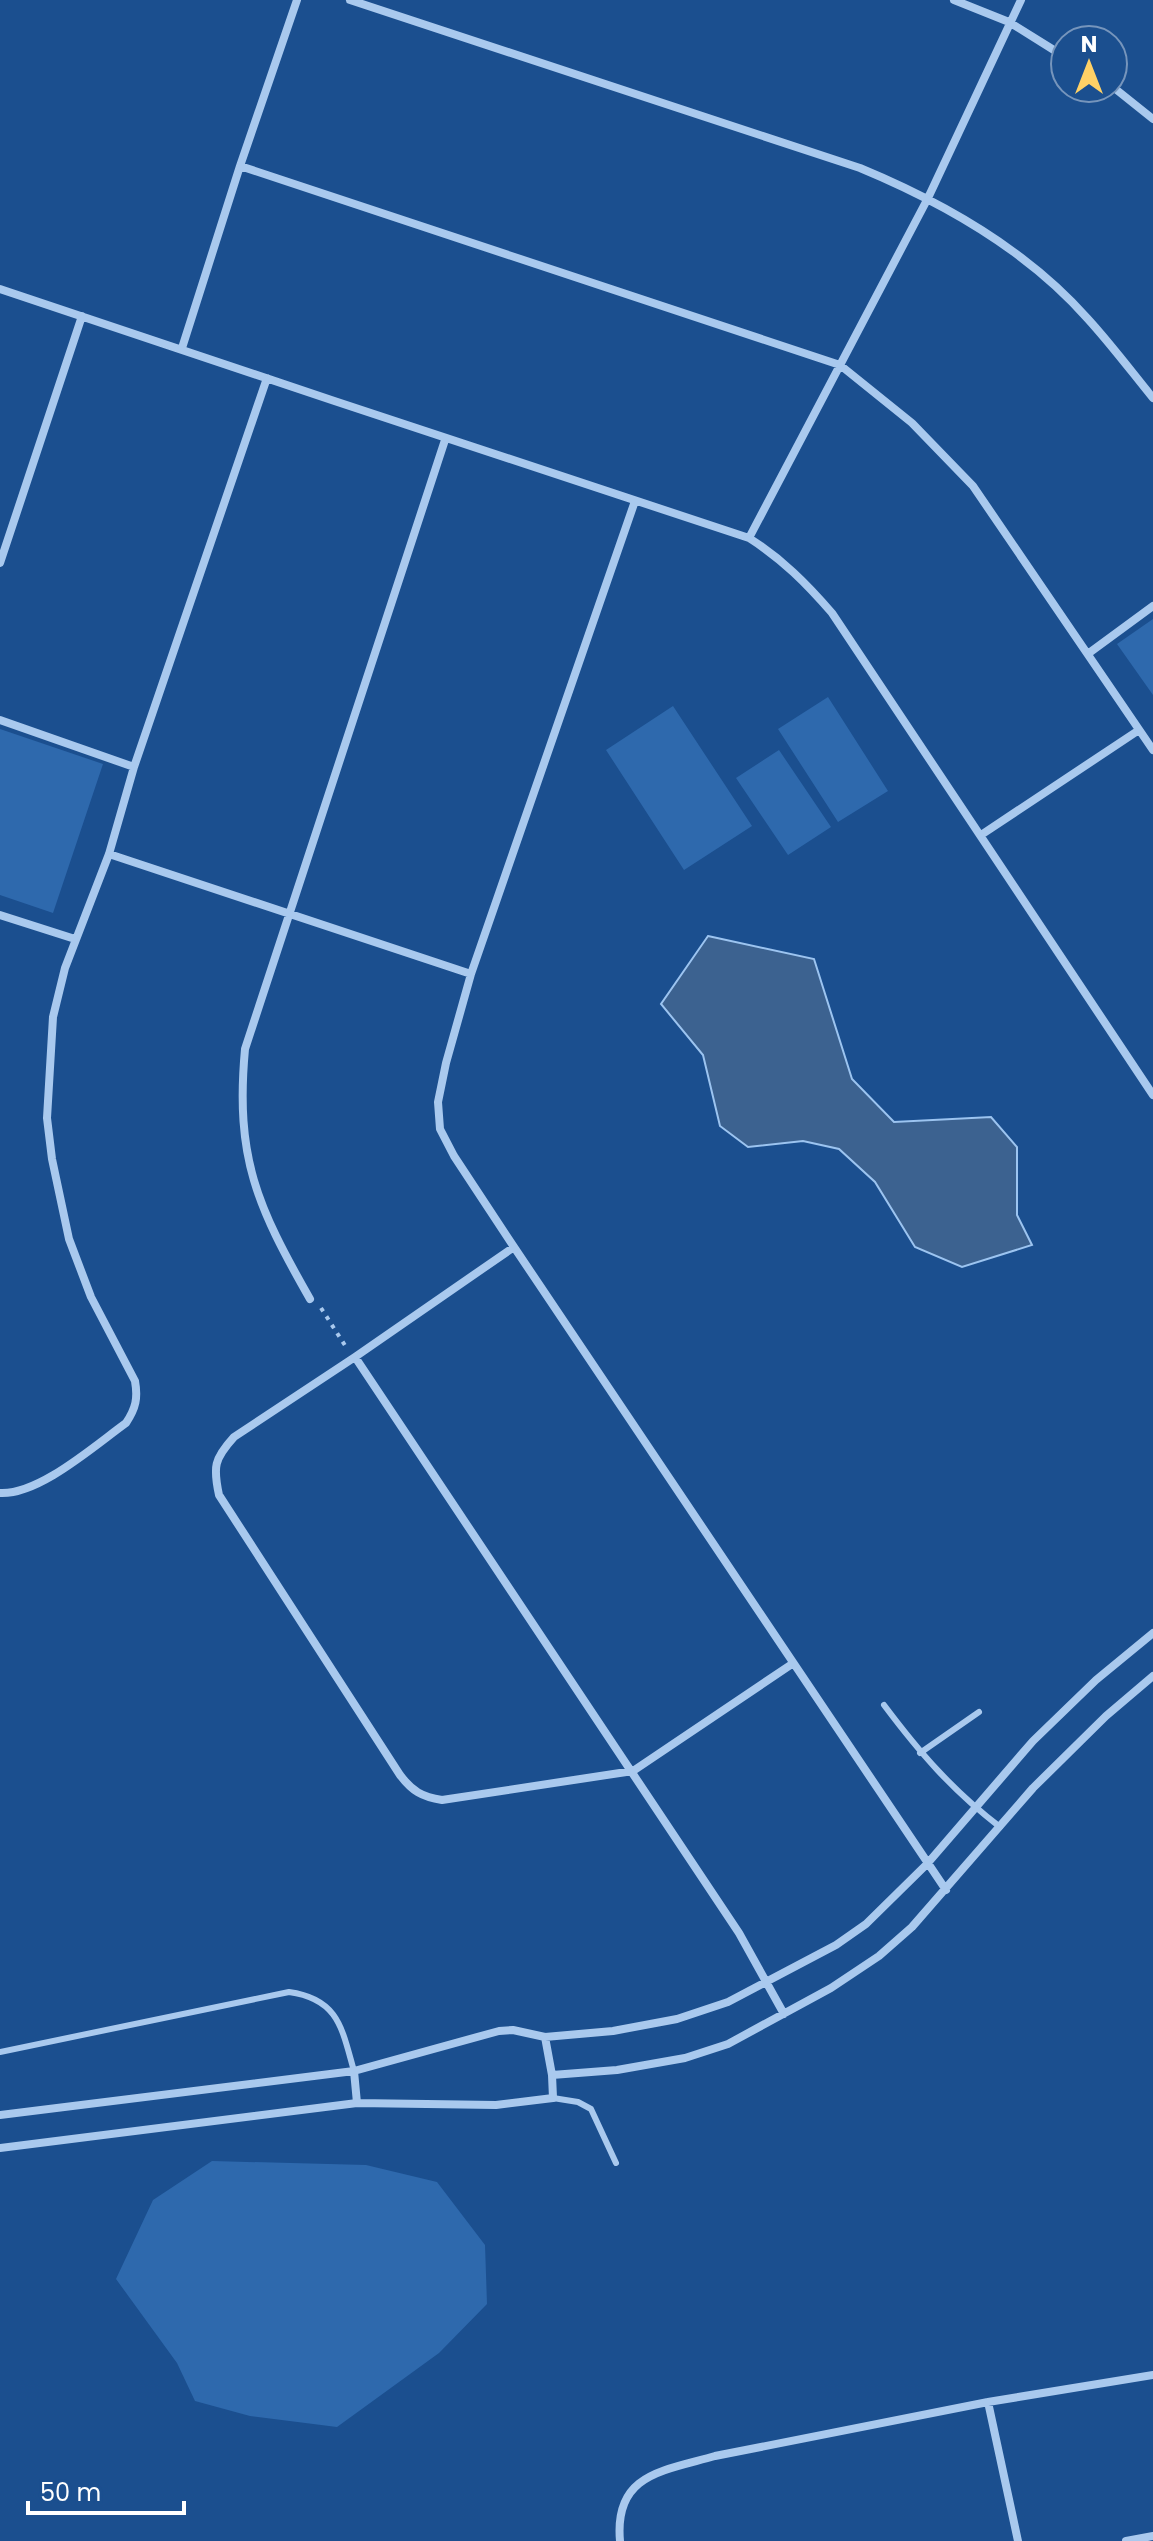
<svg xmlns="http://www.w3.org/2000/svg" width="1153" height="2541" font-family="Poppins,sans-serif">
  <style>
    .green { fill: #2e69ad }
    .water { fill: #3c6290; stroke: #9cc4f0; stroke-width: 2 }
    .lines { fill: none; stroke-linecap: round; stroke-linejoin: round }
    .path { stroke: #a9c9ee; stroke-width: 4; stroke-dasharray: 4 6; stroke-linecap: butt }
    .service { stroke: #a9c9ee; stroke-width: 6 }
    .minor { stroke: #a9c9ee; stroke-width: 8 }
  </style>
  <rect width="100%" height="100%" fill="#1b4f8f"/>
  <path class="green" d="M1153,619V695L1117,644Z
    M828,697L888,791L838,822L778,729Z
    M673,706L752,826L684,870L606,750Z
    M0,729L103,764L53,913L0,895Z
    M779,750L831,827L788,855L736,778Z
    M212,2161L366,2165L437,2182L485,2245L487,2304L439,2353L337,2427L250,2416L195,2401L177,2363L116,2279L153,2200Z"/>
  <path class="water" d="M708,936L814,959L852,1079L894,1122L991,1117L1017,1147V1215L1032,1245L962,1267L915,1247L875,1182L839,1149L803,1141L748,1147L720,1126L703,1055L661,1004Z"/>
  <g class="lines">
    <path class="path" d="M321,1308L346,1347"/>
    <path class="service" d="M884,1705C920,1753 952,1790 1000,1827
      M920,1753L979,1712
      M0,2052L289,1992C339,1999 342,2029 354,2071
      M553,2098L578,2102L591,2109L616,2163"/>
    <path class="minor" d="M350,0L860,168C942,202 1027,250 1087,318C1110,343 1131,371 1153,398
      M954,0L1009,22L1065,57
      M1113,87L1153,119
      M240,166L840,365L912,423L973,486L1153,750
      M0,289C250,372 498,457 749,538C782,559 806,583 832,613L1153,1095
      M182,348L240,166L297,0
      M635,501L471,974L446,1063L438,1102L440,1129L454,1156L514,1247L946,1890
      M749,538L928,198L1021,0
      M0,563L82,316
      M1089,653L1153,606
      M0,720L134,767
      M981,835L1139,730
      M109,854L471,974
      M0,915L75,939
      M514,1247L355,1357L234,1437C214,1459 213,1467 219,1495L400,1775C412,1791 422,1797 442,1800L633,1771L792,1664
      M310,1299C257,1206 235,1158 245,1049L445,440
      M355,1357L739,1933L784,2014
      M0,1493C39,1495 94,1446 126,1423C136,1408 138,1398 135,1381L91,1297L69,1239L52,1159L47,1118L53,1017L65,968L109,854L134,767L267,378
      M354,2071L357,2103
      M552,2075L617,2070L685,2058L728,2044L831,1988L879,1956L912,1927L1033,1788L1106,1716L1153,1676
      M0,2115L354,2071L499,2031L513,2030L545,2037L613,2031L677,2019L728,2002L836,1945L866,1924L927,1864L1033,1741L1096,1680L1153,1633
      M0,2148L357,2103L496,2105L553,2098L552,2075L545,2037
      M988,2402L1018,2541
      M620,2541C614,2474 662,2471 715,2456L988,2402L1153,2375
      M1126,2541L1153,2536"/>
  </g>
  <g transform="translate(1089 64)"><circle r="38" fill="#1b4f8f" stroke="#7695bc" stroke-width="2"/>
  <path d="M0-6L14 30L0 20L-14 30Z" fill="#ffd166"/>
  <text y="-12" font-size="22" font-weight="bold" text-anchor="middle" fill="#ffffff">N</text>
  </g>
  <path d="M28 2501v12h156v-12" fill="none" stroke="#ffffff" stroke-width="4"/>
  <text x="40" y="2501" font-size="24" fill="#ffffff" stroke="#1b4f8f" stroke-width="6" paint-order="stroke">50 m</text>
</svg>
